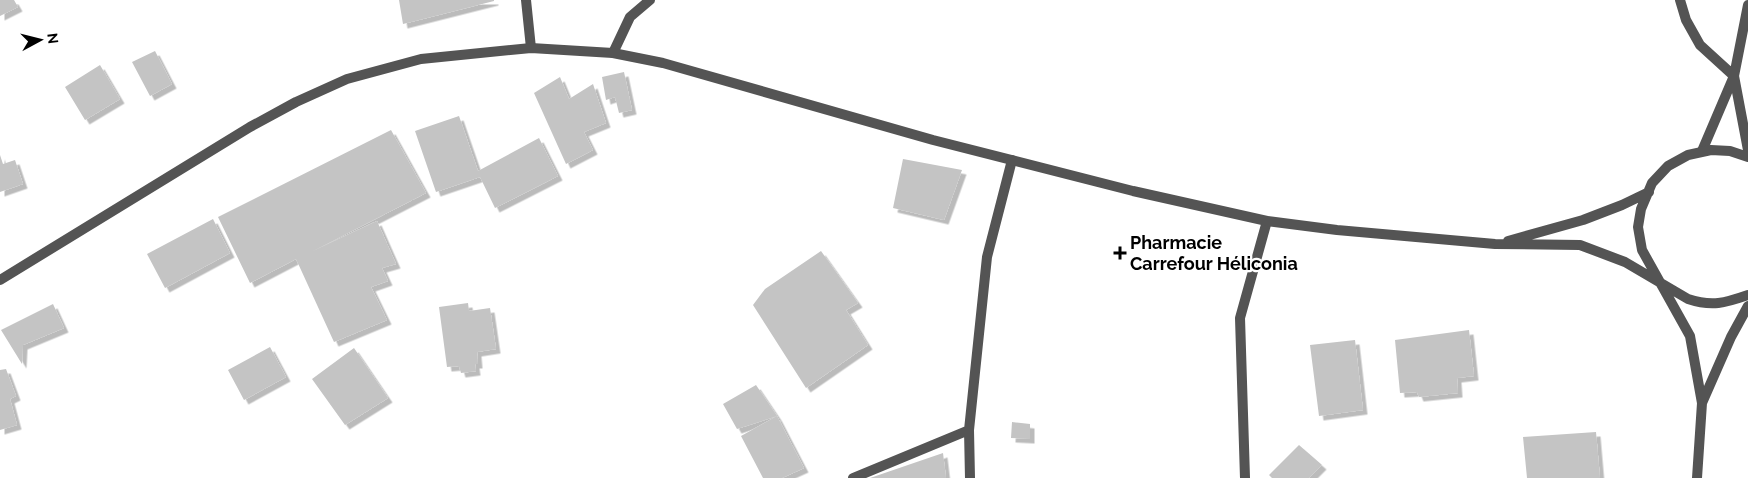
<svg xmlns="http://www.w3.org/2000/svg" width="1748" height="478" font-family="Raleway,sans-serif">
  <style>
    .building { fill: #c4c4c4; filter: url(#shadow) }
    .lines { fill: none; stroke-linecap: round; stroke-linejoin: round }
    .minor { stroke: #545454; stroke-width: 10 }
    .tertiary { stroke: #545454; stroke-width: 10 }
    .poi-dot { fill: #000; stroke: #fff; stroke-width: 2 }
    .labels { text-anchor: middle; stroke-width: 4.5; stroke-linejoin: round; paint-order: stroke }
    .poi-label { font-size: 18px; font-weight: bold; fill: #000; stroke: #fff; text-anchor: start }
  </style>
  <defs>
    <filter id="shadow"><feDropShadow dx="4.5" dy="4.5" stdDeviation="0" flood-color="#0004"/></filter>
  </defs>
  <rect width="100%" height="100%" fill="#fff"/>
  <path class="building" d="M0,0H14L18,7L0,16Z
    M399,0H494V1L403,24Z
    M155,51L172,84L150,96L132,62Z
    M100,65L120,99L85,120L65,87Z
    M624,72L632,110L619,113L615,97L606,100L602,77Z
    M560,77L569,99L593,84L606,123L584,132L593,150L566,164L534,93Z
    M459,116L478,171L539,138L558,176L495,208L480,177L436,192L415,131Z
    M391,130L426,193L313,251L377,221L396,264L382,268L388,281L371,287L387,320L334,342L296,259L250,283L218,217Z
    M0,155L3,164L15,160L23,184L0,192Z
    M903,159L962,170L944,220L893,208Z
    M213,219L230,253L165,288L147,254Z
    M821,251L858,303L846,310L868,345L806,388L753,305L765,289Z
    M468,303L469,311L490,308L496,349L477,352L478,364H475L476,371L461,373L459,366L447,367L439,307Z
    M53,304L64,328L23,345L22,364L1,330Z
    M1469,330L1474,376L1457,378L1458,393L1419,397L1417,392L1400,393L1395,340Z
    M1355,340L1363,410L1319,416L1310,345Z
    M270,347L286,377L244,400L228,370Z
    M354,348L388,398L345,425L312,379Z
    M6,369L16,396L10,399L17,425L0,430V370Z
    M756,385L777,416L804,468L782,478H763L741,436L777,416L737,429L723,404Z
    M1012,422L1030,424V439L1011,438Z
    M1596,432L1600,478H1527L1523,437Z
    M1299,445L1322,465L1309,478H1272L1269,475Z
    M943,453L946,478H870Z"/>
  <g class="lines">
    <path class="minor" d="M526,0L531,48
      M1680,0L1686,20L1700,45L1734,76L1748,150
      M613,53L630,17L650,0
      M1702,151L1734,76L1748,5
      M853,478L969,430
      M970,478L969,430L987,257L1012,160
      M1245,478L1240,318L1267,221"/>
    <path class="tertiary" d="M1508,241L1583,220L1622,205L1649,192
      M0,280L250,127L296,102L347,79L421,59L531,48L613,53L663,63L933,140L1133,191L1267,221L1337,230L1495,244L1580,245L1625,262L1688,299C1712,307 1725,303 1748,295
      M1702,403L1731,337L1748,306
      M1697,478L1702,403L1690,336L1642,250L1638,227L1641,209L1652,183L1668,166L1688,155L1711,150L1730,151L1748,157"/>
  </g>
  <path class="poi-dot" d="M1117.5 245.5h5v5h5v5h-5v5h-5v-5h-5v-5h5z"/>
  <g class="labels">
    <g class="poi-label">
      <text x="1130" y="249">Pharmacie<tspan x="1130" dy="21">Carrefour Héliconia</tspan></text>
    </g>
  </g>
  <g transform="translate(40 40) rotate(83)" stroke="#ffffff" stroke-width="4" paint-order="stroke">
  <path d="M0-4L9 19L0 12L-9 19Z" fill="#000000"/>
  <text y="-8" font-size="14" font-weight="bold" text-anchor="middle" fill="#000000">N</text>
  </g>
</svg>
